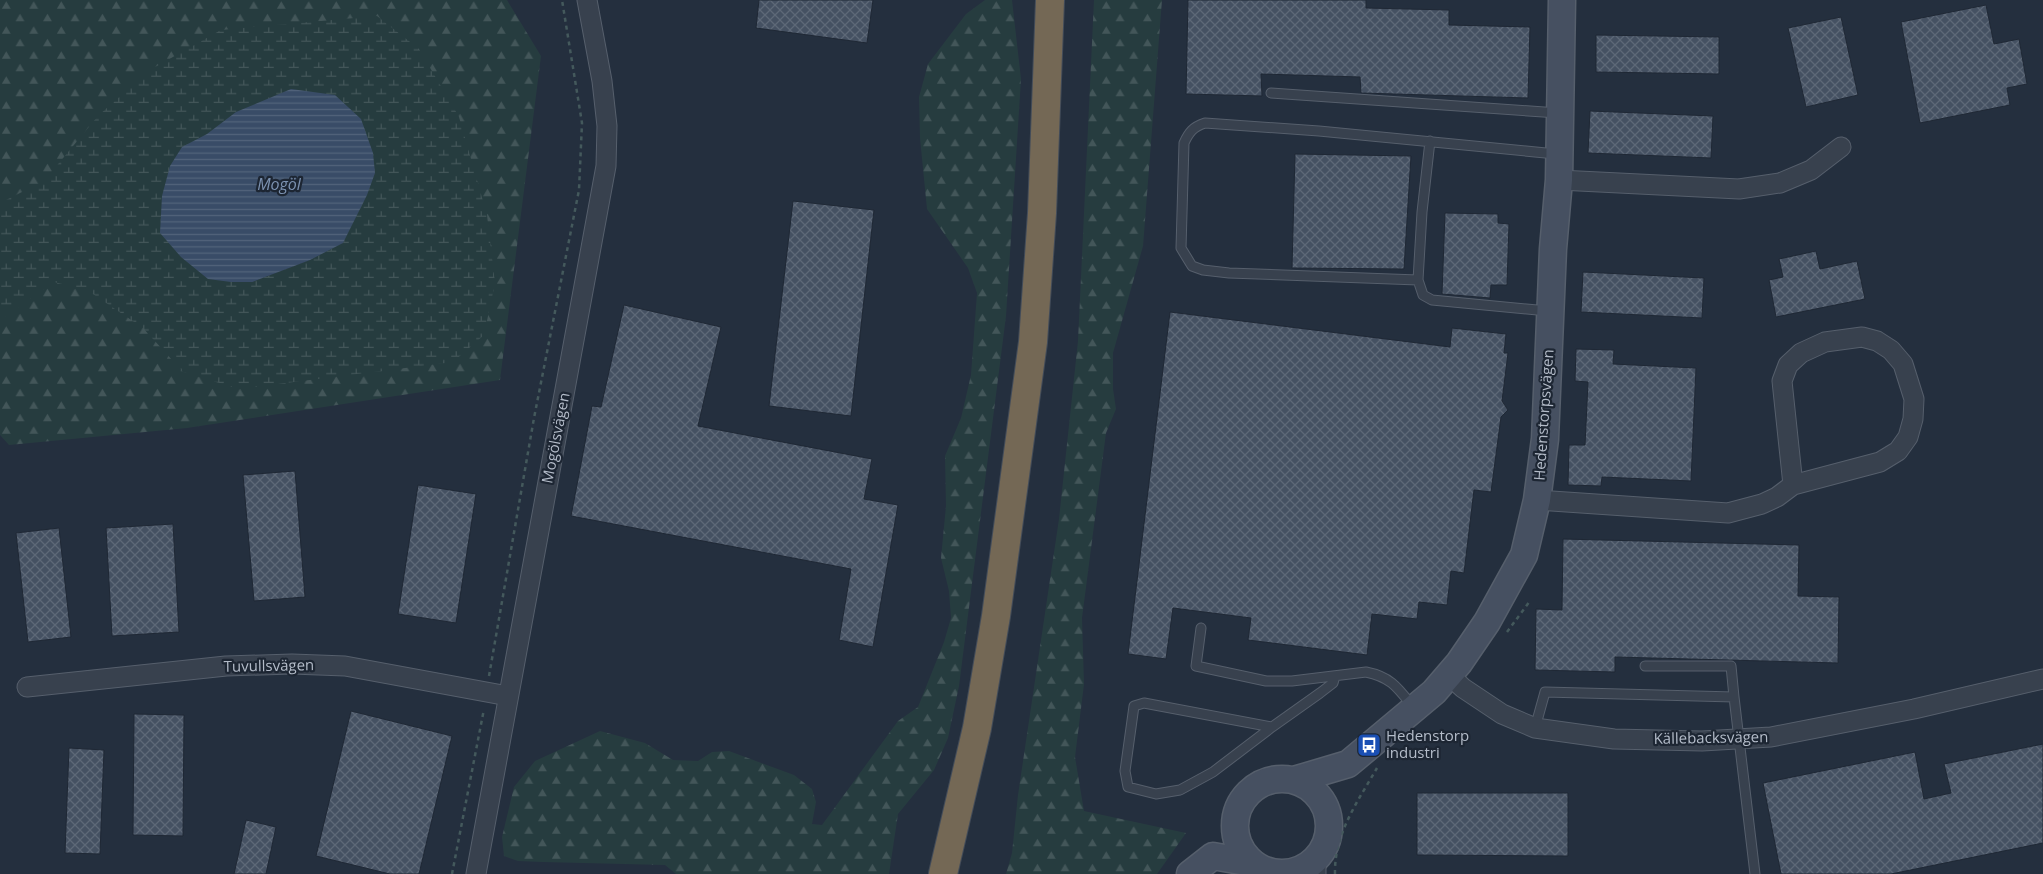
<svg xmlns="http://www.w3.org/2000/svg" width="2043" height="874" font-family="'Open Sans',sans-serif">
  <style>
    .forest { fill: url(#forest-firs); fill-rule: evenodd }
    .wetland { fill: url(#wetland-marsh); fill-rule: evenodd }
    .water { fill: url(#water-rules) }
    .building { fill: url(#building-cross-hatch); stroke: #1f2835 }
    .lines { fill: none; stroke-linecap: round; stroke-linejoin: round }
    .lane-casing { stroke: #565f6c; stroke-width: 11 }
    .street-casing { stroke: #565f6c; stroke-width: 21 }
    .secondary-casing { stroke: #565f6c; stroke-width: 29 }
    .highway-casing { stroke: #434c59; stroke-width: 30 }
    .path { stroke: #44595c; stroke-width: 2.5; stroke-dasharray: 4 4; stroke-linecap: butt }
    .lane { stroke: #38414e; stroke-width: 9 }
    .street { stroke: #38414e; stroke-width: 19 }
    .secondary { stroke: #465061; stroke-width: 26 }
    .highway { stroke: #746855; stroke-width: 28 }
    .labels { text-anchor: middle; stroke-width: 4.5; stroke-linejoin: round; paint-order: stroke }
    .street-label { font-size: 15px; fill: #b4bcc9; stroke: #1d2633 }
    .poi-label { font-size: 15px; fill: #b4bcc9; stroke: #1d2633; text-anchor: start }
    .water-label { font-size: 16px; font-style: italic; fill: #7c92b1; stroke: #1d2633 }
  </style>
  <defs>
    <pattern id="forest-firs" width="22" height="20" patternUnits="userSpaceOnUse" patternTransform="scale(1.25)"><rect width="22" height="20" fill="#263c3f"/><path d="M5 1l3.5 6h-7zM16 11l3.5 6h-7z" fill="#435659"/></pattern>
    <pattern id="wetland-marsh" width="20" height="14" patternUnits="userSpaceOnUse" patternTransform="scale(1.25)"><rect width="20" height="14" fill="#263c3f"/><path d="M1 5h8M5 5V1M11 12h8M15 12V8" fill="none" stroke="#435659"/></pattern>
    <pattern id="water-rules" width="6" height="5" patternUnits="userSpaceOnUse" patternTransform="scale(1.25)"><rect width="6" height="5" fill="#394c67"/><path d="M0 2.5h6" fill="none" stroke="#53647b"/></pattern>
    <pattern id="building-cross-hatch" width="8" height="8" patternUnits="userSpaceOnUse" patternTransform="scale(1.25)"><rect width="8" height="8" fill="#455162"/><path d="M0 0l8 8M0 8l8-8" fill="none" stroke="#5d6877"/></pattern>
  </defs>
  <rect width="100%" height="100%" fill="#242f3e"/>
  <path class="forest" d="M0,0H507L541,56L500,380L187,428L9,445L0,435ZM375,173L310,260L252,282Z
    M985,0H1012L1021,79L1006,316L959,686L948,738L934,770L898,814L889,874H676L665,865L543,862L518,861L504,856L502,837L514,787L535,761L600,731L645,743L673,760L698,761L712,752L729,751L794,775L812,789L816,802L812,824L822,825L898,721L918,707L944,642L951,618L949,591L941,558L946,506L945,456L961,418L971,375L977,293L968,268L927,209L920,138L919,97L928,64L966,14Z
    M1094,0H1162L1143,246L1113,353V389L1116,409L1106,433L1082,618L1084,684L1075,757L1084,811L1186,833L1157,874H1006L1012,853L1018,795L1059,519L1078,341Z"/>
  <path class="wetland" d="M377,16L419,49L459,117L487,215L495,283L484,335L453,362L239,389L183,372L143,328L87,290L54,282L0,320V203L44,181L98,116L148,71L221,30ZM335,95L361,119L373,153L375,173L367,195L343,243L310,260L252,282L160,233L162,196L170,166L182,147L207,134L236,112Z"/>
  <path class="water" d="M291,89L335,95L361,119L373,153L375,173L367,195L343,243L310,260L252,282H231L208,279L181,257L160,233L162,196L170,166L182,147L207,134L236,112Z"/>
  <path class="building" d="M759,0H873L867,43L756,28Z
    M1188,0H1366V8L1449,10V25L1530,27L1528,98L1361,93L1360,77L1261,74L1262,96L1186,94Z
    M1986,5L1994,44L2019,39L2027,84L2007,88L2010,105L1920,123L1901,22Z
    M1841,17L1858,95L1806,107L1788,28Z
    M1596,35L1719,37V74L1596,72Z
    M1590,111L1713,116L1711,158L1588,153Z
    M1295,154L1411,156L1404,269L1292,268Z
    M793,201L874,210L851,416L769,406Z
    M1445,213L1498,214V223L1509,224L1507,285H1491L1490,298L1442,294Z
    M1816,251L1820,269L1857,261L1865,299L1776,317L1769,280L1783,277L1779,259Z
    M1583,272L1704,278L1702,318L1581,312Z
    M624,305L721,327L698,426L872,459L864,499L898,505L873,647L839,640L851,569L571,516L592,406L601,407Z
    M1170,312L1450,347L1452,328L1506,334L1504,353H1508L1502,401L1508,410L1501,417L1491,492L1474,490L1464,573L1451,571L1447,605L1419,602L1417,619L1372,614L1367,655L1248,640L1251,618L1173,608L1166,659L1128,654Z
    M1576,349L1614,350L1613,364L1696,368L1691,481L1602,477L1601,486L1568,485L1569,445H1585L1588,382L1575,381Z
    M295,471L305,597L254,601L243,475Z
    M418,485L476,494L456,623L398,614Z
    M173,524L179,632L112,636L106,528Z
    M59,528L71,637L28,642L16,533Z
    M1563,539L1799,545L1798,596L1839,597L1838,663L1615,657V672L1535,670L1536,609L1562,610Z
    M351,711L452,736L419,874H390L316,856Z
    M134,714L184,715L183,836L133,835Z
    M2043,744V843L1891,874H1781L1763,783L1915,752L1924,799L1951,793L1944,764Z
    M69,748L104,750L100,854L65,853Z
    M1417,793H1568V856L1417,855Z
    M246,820L276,827L266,874H234Z"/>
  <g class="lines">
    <g class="lane-casing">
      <path id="lane" d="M1271,93L1558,113
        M1418,280L1422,212L1430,141
        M1548,311L1432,300L1423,295L1418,280L1229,273L1203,270L1192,266L1181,248L1184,143C1189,132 1193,127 1205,123L1319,131L1556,154
        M1201,628L1196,666L1266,681H1292L1366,672C1391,677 1398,688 1413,707
        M1645,666H1731L1734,697
        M1272,727L1144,703L1134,706L1125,771L1128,787L1156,794L1180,790L1213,772L1272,727L1320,693L1333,683L1335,676
        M1535,728L1545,692L1734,697L1755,874"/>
    </g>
    <g class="street-casing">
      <path id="street" d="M1559,180L1739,189L1780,183L1811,170L1841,147
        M1537,500L1728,513L1762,504L1777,497L1793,485L1880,462L1898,451L1908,437L1913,419L1914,399L1903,364L1891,350L1877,341L1862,337L1825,342L1801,353L1788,365L1782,381L1793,485
        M1449,675L1463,688L1502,714L1535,728L1614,739L1702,741L1771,737L1914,709L2043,679
        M27,687L226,666L292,664L345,666L508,696
        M1316,859V874
        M1279,873L1280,874
        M476,874L606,166L607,126L602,81L587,0"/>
    </g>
    <g class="secondary-casing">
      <path id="secondary" d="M1235 826a47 47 0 1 1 94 0a47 47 0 1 1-94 0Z
        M1294,780L1348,764L1434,692L1459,663L1487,622L1524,555L1537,500L1545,439L1553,249L1559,180L1562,0
        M1190,874L1213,856L1252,863"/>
    </g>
    <g class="highway-casing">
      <path id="highway" d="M943,874L977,728L996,616L1033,342L1042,213L1050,0"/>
    </g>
    <path class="path" d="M1507,632L1530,601
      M489,676L534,418L579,190L582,123L562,0
      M452,874L484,709
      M1335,874C1334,834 1358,801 1377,768"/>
    <use href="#lane" class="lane"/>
    <use href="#street" class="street"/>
    <use href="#secondary" class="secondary"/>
    <use href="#highway" class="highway"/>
  </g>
  <defs>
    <g id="bus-square" transform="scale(1.25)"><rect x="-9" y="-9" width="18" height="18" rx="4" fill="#1a4fb4" stroke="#1d2633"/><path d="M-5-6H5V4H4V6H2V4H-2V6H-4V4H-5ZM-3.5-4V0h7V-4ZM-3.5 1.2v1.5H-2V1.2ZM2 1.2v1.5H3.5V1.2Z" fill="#fff"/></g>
  </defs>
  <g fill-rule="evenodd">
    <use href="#bus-square" x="1369" y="745"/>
  </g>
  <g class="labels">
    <g class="street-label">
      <text transform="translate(1544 415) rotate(-86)" y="5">Hedenstorpsvägen</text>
      <text transform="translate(556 438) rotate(-79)" y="5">Mogölsvägen</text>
      <text transform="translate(269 666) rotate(-1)" y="5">Tuvullsvägen</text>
      <text transform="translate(1711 738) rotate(-1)" y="5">Källebacksvägen</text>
    </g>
    <g class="poi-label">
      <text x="1386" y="741">Hedenstorp<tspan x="1386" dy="17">industri</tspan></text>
    </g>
    <g class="water-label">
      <text x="279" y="190">Mogöl</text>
    </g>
  </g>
</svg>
